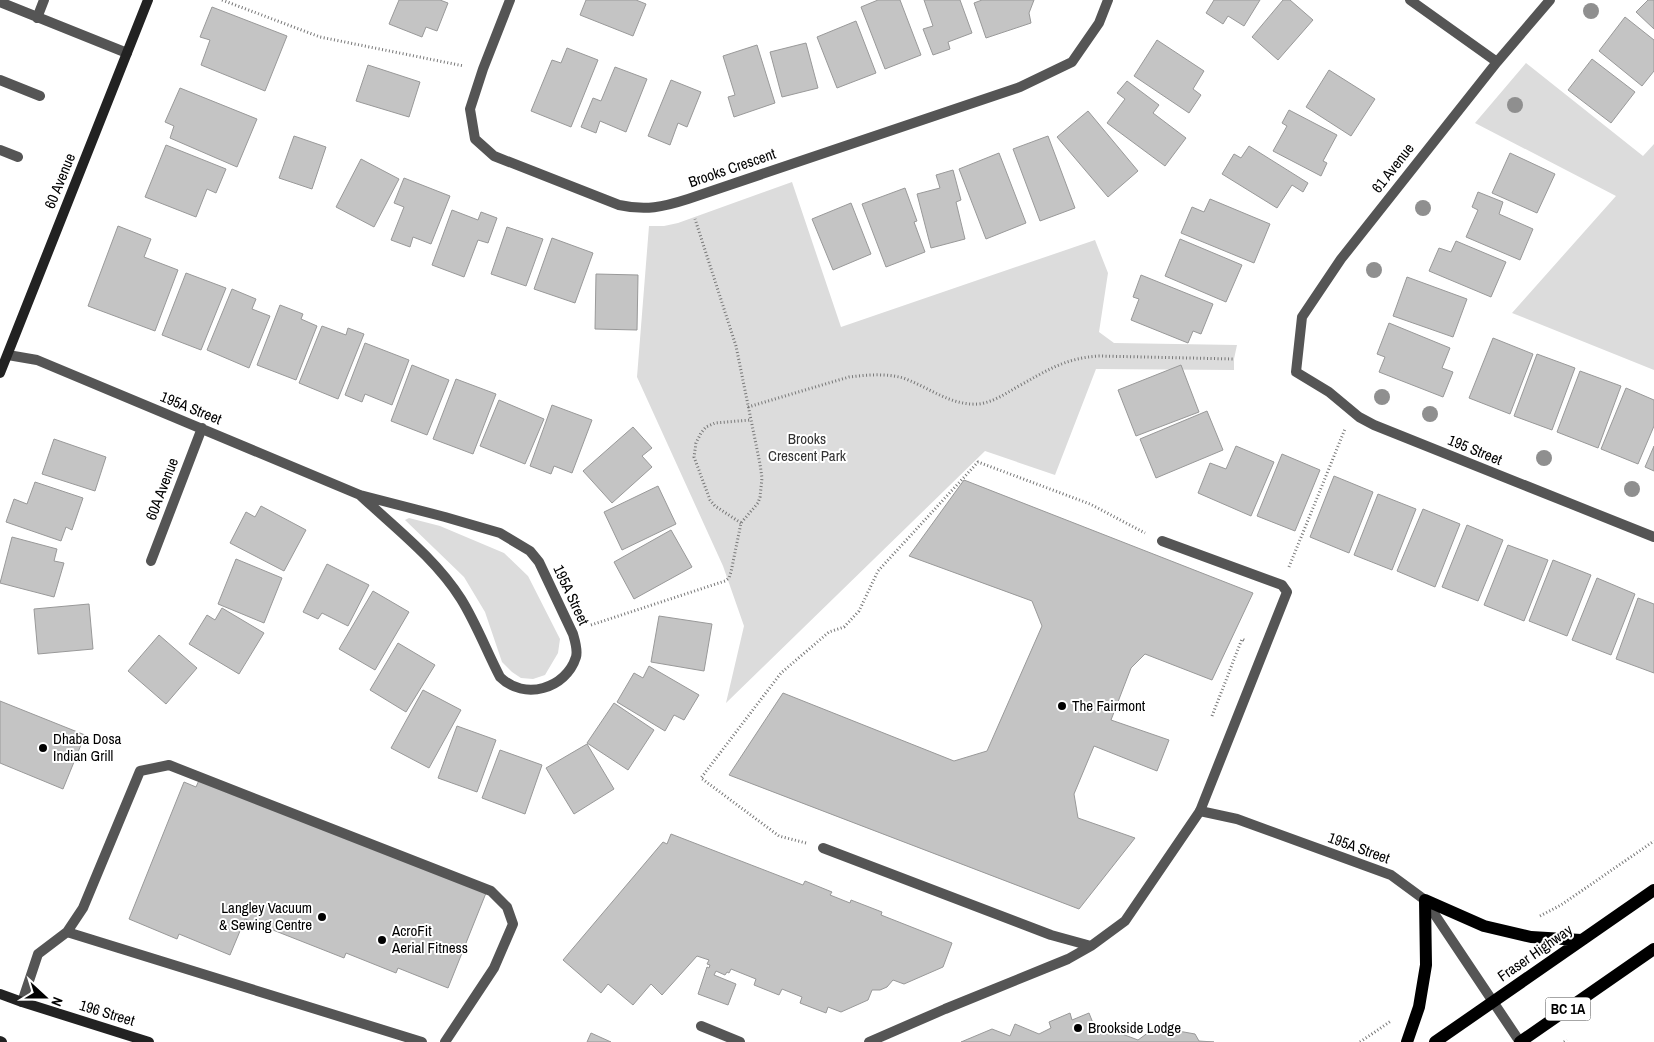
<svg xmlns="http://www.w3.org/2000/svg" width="1654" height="1042" font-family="'Archivo Narrow',sans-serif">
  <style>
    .green { fill: #dcdcdc }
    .building { fill: #c4c4c4; stroke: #999 }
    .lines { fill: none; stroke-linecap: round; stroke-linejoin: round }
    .path { stroke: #777; stroke-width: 3; stroke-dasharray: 1 2.5; stroke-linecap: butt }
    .lane { stroke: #555; stroke-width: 10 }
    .street { stroke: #555; stroke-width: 10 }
    .secondary { stroke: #222; stroke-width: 10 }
    .primary { stroke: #000; stroke-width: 12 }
    .tree { fill: #8f8f8f }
    .poi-dot { fill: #000; stroke: #fff; stroke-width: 2 }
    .labels { text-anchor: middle; stroke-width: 4; stroke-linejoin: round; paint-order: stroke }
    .shield { fill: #fff; stroke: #4c4c4c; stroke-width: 1 }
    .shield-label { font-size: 14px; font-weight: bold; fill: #000 }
    .street-label { font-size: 15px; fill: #000; stroke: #fff }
    .park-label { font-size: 15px; fill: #333; stroke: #fff }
    .poi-label { font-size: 15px; fill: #000; stroke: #fff; text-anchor: start }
  </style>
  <rect width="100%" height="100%" fill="#fff"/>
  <path class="green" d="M1526,63L1643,156L1654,144V370L1512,313L1616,196L1475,123Z
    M792,182L841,327L1095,240L1108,273L1099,332L1114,343L1237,345L1234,359V370L1096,369L1055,475L985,451L726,703L744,626L723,566L637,377L649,226H664L678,223Z
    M409,518L440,526L504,553L528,576L560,639L558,653L545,675L533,679L521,678L512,672L502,662L485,612L464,577L405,520Z"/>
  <path class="building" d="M399,0H440L448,3L437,31L426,27L422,37L389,24Z
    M586,0H636L646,4L633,36L580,15Z
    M878,0H900L921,55L885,69L861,7Z
    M924,0H960L972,33L948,42L950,49L933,55L923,29L933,26Z
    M982,0H1034L1029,13L1031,23L986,38L974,3Z
    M1214,0H1260L1244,26L1228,16L1223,24L1206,13Z
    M1283,0H1290L1313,20L1278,60L1252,37Z
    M1648,0H1654V29L1636,12Z
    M212,7L287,36L265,91L201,65L210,40L200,37Z
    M1625,17L1654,40V71L1642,86L1599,51Z
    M856,21L876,73L837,88L817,37Z
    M1157,40L1204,71L1193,89L1201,95L1189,113L1134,76Z
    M806,43L818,88L782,97L770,52Z
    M757,45L775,103L734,117L728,97L735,95L723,56Z
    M567,48L598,60L571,127L531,111L552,60L561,63Z
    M1592,59L1635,92L1611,123L1568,90Z
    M368,65L420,82L409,117L356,101Z
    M615,67L647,79L626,132L600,121L596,133L581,127L593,98L601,101Z
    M1329,70L1375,99L1351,136L1306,107Z
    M671,80L701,92L687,127L678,123L670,145L648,136Z
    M1127,81L1159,105L1153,113L1186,138L1165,166L1107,123L1125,99L1117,93Z
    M180,88L257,119L237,167L170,138L174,126L165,122Z
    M1289,110L1337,135L1323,161L1327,163L1321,176L1273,151L1287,126L1282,123Z
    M1088,111L1138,171L1108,197L1057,137Z
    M294,136L326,147L312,189L279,178Z
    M1048,136L1075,208L1040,221L1013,149Z
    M166,145L226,169L216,193L207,189L196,217L145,197Z
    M1249,146L1308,183L1303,192L1292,185L1277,208L1222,174L1234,154L1241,158Z
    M999,153L1026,223L986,239L959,169Z
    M1510,153L1555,174L1537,213L1492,193Z
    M361,159L399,179L374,227L336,207Z
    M953,170L961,200L956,202L965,239L931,248L917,194L940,188L936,175Z
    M404,178L450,196L431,244L413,237L410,247L391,240L404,207L394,203Z
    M905,188L917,221L914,222L925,252L886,267L862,204Z
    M1478,192L1503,202L1499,214L1533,229L1520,260L1466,237L1478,210L1472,207Z
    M1210,199L1270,224L1254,263L1181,233L1192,207L1204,212Z
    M851,203L871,254L833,270L812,219Z
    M452,210L478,220L481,212L497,218L488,243L478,240L464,277L432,265Z
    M118,226L151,239L144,257L178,270L155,331L88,306Z
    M507,227L543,239L526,286L491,274Z
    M552,238L593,253L575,303L534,289Z
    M1180,239L1242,265L1226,302L1165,276Z
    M1456,241L1506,262L1491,297L1429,271L1439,248L1451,252Z
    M186,273L226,288L201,350L162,335Z
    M596,274L638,275L637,330L595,329Z
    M1141,275L1213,304L1201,334L1193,331L1188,343L1131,320L1139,299L1133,297Z
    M1407,277L1467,299L1453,337L1393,316Z
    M232,289L256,299L252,309L270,316L249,368L207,350Z
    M280,305L303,314L301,319L317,326L296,380L257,365Z
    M1389,323L1450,348L1442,368L1453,372L1443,397L1379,372L1385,357L1377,354Z
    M322,326L346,335L348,328L364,334L338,399L299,383Z
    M1493,338L1533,354L1510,414L1469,398Z
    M365,343L409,360L392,405L365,394L362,402L345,395Z
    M1537,354L1575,368L1552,430L1514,416Z
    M412,365L449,380L427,435L391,421Z
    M1181,365L1199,412L1136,436L1118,390Z
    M1580,371L1621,386L1598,448L1557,432Z
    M456,379L496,394L473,454L433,439Z
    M1626,388L1654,400V426L1638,464L1601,449Z
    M499,400L544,419L525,464L480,446Z
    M552,405L592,420L572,473L554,466L551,474L530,466Z
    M1207,411L1223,450L1156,478L1140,439Z
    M633,427L652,448L642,456L652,467L612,503L583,471Z
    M54,439L106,457L95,491L42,474Z
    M1236,446L1274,462L1251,516L1198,493L1210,463L1226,469Z
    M1654,446V471L1645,467Z
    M1282,454L1320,470L1295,531L1257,516Z
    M1334,476L1373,492L1349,553L1310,537Z
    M964,480L1253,593L1212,680L1145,654L1131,668L1111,720L1169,740L1157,771L1094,746L1074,794L1078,818L1135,838L1079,909L729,775L783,693L954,761L987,751L1042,626L1032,601L909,556Z
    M35,482L83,498L72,530L66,527L61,541L6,522L14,499L27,504Z
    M658,486L676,524L622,550L604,512Z
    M1378,494L1416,509L1392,570L1354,555Z
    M261,506L306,530L284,571L230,543L246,512L255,517Z
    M1423,509L1460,524L1435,587L1397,571Z
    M1467,525L1503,540L1478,601L1442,587Z
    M671,530L692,567L634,599L614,562Z
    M12,537L57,549L54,561L64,563L54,597L0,583Z
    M1508,545L1548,560L1524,621L1484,605Z
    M236,559L282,578L264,623L218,604Z
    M1553,560L1591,575L1567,636L1529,621Z
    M327,564L369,585L348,626L322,613L318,619L303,612Z
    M1597,578L1635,594L1611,655L1572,640Z
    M373,591L409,612L375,670L339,649Z
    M1638,598L1654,604V673L1616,659Z
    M89,604L93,649L38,654L34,609Z
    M222,608L264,633L239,674L189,644L207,615L215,620Z
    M659,616L712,624L704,671L651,662Z
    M159,635L197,668L166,704L128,671Z
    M398,643L435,665L406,712L370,690Z
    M649,666L699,695L684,720L674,715L665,731L617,702L634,673L643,678Z
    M423,690L461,710L429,768L391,748Z
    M0,701L85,735L63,789L0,763Z
    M614,703L654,730L628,770L587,743Z
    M457,726L496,740L477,792L438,778Z
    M587,744L614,789L574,814L546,768Z
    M500,750L542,765L525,814L482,798Z
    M200,778L486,893L448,988L398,968L396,973L346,953L344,958L245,919L230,955L179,934L177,939L129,919L184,782L196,787Z
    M671,834L803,885L805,881L832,892L830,895L850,903L851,900L882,912L881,915L952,943L943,967L904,984L893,980L887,987L880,990H872L868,1000L841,1012L828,1007L826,1013L800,1003L802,997L782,989L779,995L754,985L756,979L731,969L729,973L727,972L725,975L716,971L714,975L736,984L728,1005L698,994L707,967L709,968L710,965L707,964L709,960L697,956L662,995L651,984L633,1005L608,984L601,993L563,960L663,842L667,844Z
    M1070,1013L1072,1020L1089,1013L1093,1023L1138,1040L1156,1027L1195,1034L1199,1041L1214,1042H961L992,1029L1010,1036L1015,1024L1039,1034L1051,1028L1049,1022Z
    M591,1033L611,1042H587Z"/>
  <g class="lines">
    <path class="path" d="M222,0L320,37L464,66
      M748,407L849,377C866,375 886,373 903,378C929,387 950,406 979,404C993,402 1005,394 1017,387C1046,371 1065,358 1099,356L1234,359
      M741,523L715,506L710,500L694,457L696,443L701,433L706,427L715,423L750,420
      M1289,567L1345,429
      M591,625L725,581L729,578L731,572L741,523L758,503L760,497L762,478L760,464L736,346L695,219
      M1212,716L1242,639L1246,641
      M806,843L779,836L701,778L781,673L829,632L844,627L859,611L878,571L978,462L1090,504L1145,533
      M1540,916L1561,905L1654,841
      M1360,1042L1391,1021
      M1564,1042L1567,1040"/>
    <path class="lane" d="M0,2L127,53
      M37,18L44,0
      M0,80L40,96
      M0,150L18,157
      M823,848L1051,935L1091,946L1125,921L1200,811L1287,592L1282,585L1162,541
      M67,932L422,1042
      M22,1002L38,954L67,932L83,908L140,771L169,765L491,891L507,907L513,924L494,968L445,1042
      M701,1026L740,1042
      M869,1042L945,1009L1068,959L1091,946"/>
    <path class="street" d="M510,0L483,69L470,109L475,139L494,156L619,205C646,211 663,207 688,199L1020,87L1072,62L1099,23L1108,0
      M1410,0L1497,62
      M1550,0L1497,62L1341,259L1302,317L1296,372L1329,392L1359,417L1374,425L1654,537
      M8,355L37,360L360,495L445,517L500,533L530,551L539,562L573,634C575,641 578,650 576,657C566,689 524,701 500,677C487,652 476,623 461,599C435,558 394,527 360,495
      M151,561L202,428
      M1200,811L1237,819L1391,875L1425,900L1520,1042"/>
    <path class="secondary" d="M0,373L148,0
      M0,994L22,1002L149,1042
      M0,1041L2,1042"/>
    <path class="primary" d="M1407,1042L1419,1007L1426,965L1425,900L1484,926L1531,937L1581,940
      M1435,1042L1654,890
      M1520,1042L1654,949"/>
  </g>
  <g class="tree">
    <circle cx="1591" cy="11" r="8"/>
    <circle cx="1515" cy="105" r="8"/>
    <circle cx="1423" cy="208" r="8"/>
    <circle cx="1374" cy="270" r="8"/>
    <circle cx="1382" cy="397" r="8"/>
    <circle cx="1430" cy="414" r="8"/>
    <circle cx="1544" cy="458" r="8"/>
    <circle cx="1632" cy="489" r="8"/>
  </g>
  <g class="poi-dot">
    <circle cx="1062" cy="706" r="5"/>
    <circle cx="43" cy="748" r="5"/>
    <circle cx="322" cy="917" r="5"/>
    <circle cx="382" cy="940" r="5"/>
    <circle cx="1078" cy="1028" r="5"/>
  </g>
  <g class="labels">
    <rect class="shield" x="1545.5" y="997.5" width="45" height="23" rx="4"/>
    <g class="shield-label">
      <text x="1568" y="1014">BC 1A</text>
    </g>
    <g class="street-label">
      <text transform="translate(732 168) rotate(-19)" y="5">Brooks Crescent</text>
      <text transform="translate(1393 168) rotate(-52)" y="5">61 Avenue</text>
      <text transform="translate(60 181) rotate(-68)" y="5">60 Avenue</text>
      <text transform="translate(191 408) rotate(22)" y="5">195A Street</text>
      <text transform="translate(1475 450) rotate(22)" y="5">195 Street</text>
      <text transform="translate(162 489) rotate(-69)" y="5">60A Avenue</text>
      <text transform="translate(571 595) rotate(65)" y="5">195A Street</text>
      <text transform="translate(1359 848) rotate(20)" y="5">195A Street</text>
      <text transform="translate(1535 953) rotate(-35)" y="5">Fraser Highway</text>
      <text transform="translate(107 1013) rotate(17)" y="5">196 Street</text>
    </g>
    <g class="park-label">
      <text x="807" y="444">Brooks<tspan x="807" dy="17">Crescent Park</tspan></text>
    </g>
    <g class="poi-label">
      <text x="1072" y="711">The Fairmont</text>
      <text x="53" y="744">Dhaba Dosa<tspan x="53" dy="17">Indian Grill</tspan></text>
      <text x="312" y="913" text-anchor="end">Langley Vacuum<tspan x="312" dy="17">&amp; Sewing Centre</tspan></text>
      <text x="392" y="936">AcroFit<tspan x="392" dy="17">Aerial Fitness</tspan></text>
      <text x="1088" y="1033">Brookside Lodge</text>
    </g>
  </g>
  <g transform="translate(45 997) rotate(111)" stroke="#ffffff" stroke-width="4" paint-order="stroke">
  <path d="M0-4L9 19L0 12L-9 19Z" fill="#000000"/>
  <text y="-8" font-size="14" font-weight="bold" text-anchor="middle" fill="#000000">N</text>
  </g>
</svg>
